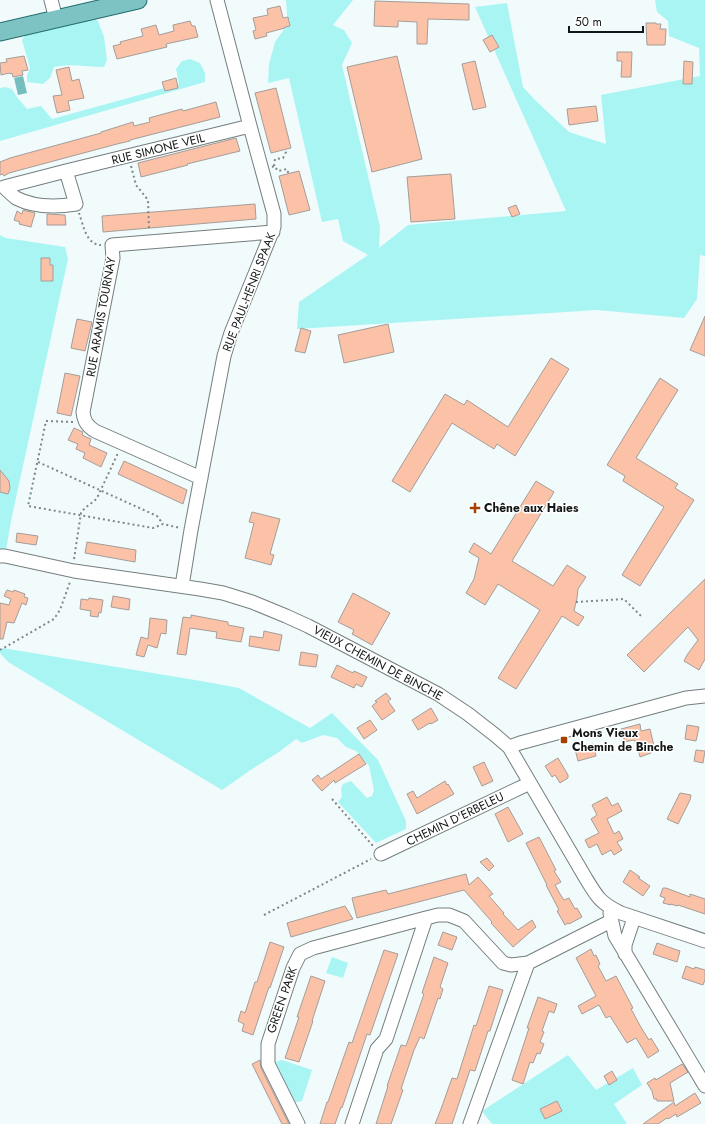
<svg xmlns="http://www.w3.org/2000/svg" width="705" height="1124" font-family="Jost,sans-serif">
  <style>
    .green { fill: #a9f5f4 }
    .water { fill: #74bfbe }
    .building { fill: #fbc2a8; stroke: #a59d99 }
    .lines { fill: none; stroke-linecap: round; stroke-linejoin: round }
    .minor-casing { stroke: #757e7e; stroke-width: 15 }
    .major-casing { stroke: #216c6c; stroke-width: 19 }
    .path { stroke: #808686; stroke-width: 2; stroke-dasharray: 2 3; stroke-linecap: butt }
    .minor { stroke: #fff; stroke-width: 13 }
    .major { stroke: #7ec3c3; stroke-width: 17 }
    .poi-dot { fill: #a34100; stroke: #fff; stroke-width: 1.5 }
    .labels { text-anchor: middle; stroke-width: 3; stroke-linejoin: round; paint-order: stroke }
    .street-label { font-size: 12px; fill: #131616; stroke: #fff }
    .poi-label { font-size: 12px; font-weight: bold; fill: #131616; stroke: #fff; text-anchor: start }
  </style>
  <rect width="100%" height="100%" fill="#f1fbfb"/>
  <path class="green" d="M286,0H353L333,25L344,30L352,43L342,65L380,227L379,248L408,225L566,211L475,7L507,3L523,87L536,101L569,132L606,144L601,95L700,76L699,48L669,36L668,21L657,12L655,0H705V256L700,255L697,299L684,318L597,310L297,329L299,302L368,255L343,241L338,219L322,222L289,78L268,83L269,64L275,42L290,21L287,15Z
    M91,17L98,21L104,37L107,60L104,67C87,67 71,63 54,67L50,78L43,84L27,82V75L30,68L22,40L26,34Z
    M190,59L200,63L205,73V82L0,141V88L5,87L12,89L17,97L27,109L41,106L52,119L179,84L176,69L182,61Z
    M0,235L6,238L65,247L68,259L11,521L5,556H0Z
    M3,648L201,681L239,688L310,728L332,713L378,760L406,821V829L376,843L338,802L342,797L341,789L343,784L351,781L367,798L372,796L374,790L369,766L356,751L346,747L337,738L323,735L302,743L296,739L279,752L255,767L222,790L8,662L0,653V650Z
    M332,957L348,963L343,978L326,973Z
    M568,1055L596,1090L633,1068L642,1085L614,1104L627,1124H492L482,1111Z
    M282,1060L312,1070L302,1101L292,1103L268,1064Z"/>
  <path class="water" d="M23,76L27,93L18,95L14,78Z"/>
  <path class="building" d="M375,1L469,4V20L428,19L427,44H417V22L398,21V27L374,26Z
    M280,6L283,18L288,17L290,26L285,27V28L266,33L267,36L255,39L253,31L256,30L253,18L268,15L267,9Z
    M190,21L192,26H195L198,37L166,44L167,47L117,59L113,46L121,44L120,42L143,36L141,29L156,25L159,35L174,31L173,25Z
    M646,23H656V24H661L660,29H666L665,45H647Z
    M492,35L499,47L490,52L483,40Z
    M617,52H632L631,77H621L622,61H617Z
    M24,56L28,70L22,71L23,75L13,77L12,73L10,74L9,73L1,75L0,63L7,62L6,59Z
    M397,56L422,159L372,172L347,67Z
    M475,61L486,107L473,110L462,64Z
    M684,61L693,62L692,84H683Z
    M69,67L72,81L79,79L84,98L68,101L70,110L57,113L53,96L62,95L56,70Z
    M176,78L178,88L165,91L162,82Z
    M276,88L291,148L271,153L255,93Z
    M216,102L220,117L130,140V141L117,144L9,173L4,176L3,174L0,175V162L10,158L101,133V132L133,122L134,126L150,122L149,118L178,110L182,109L183,111Z
    M596,106L598,121L569,125L567,109Z
    M236,138L240,151L187,164L188,165L141,177L138,163Z
    M299,171L310,210L289,215L279,176Z
    M451,174L455,219L411,222L407,177Z
    M255,204L256,219L103,232L102,216Z
    M516,205L520,214L512,217L508,208Z
    M23,210L35,213L31,227L19,224L20,222L14,220L17,211L22,214Z
    M47,214L65,215L66,225H47Z
    M41,258H50V265H53V281H41Z
    M705,316V356L690,350Z
    M77,319L92,322L85,351L71,348Z
    M388,324L394,352L344,363L338,335Z
    M301,328L311,331L305,353L295,351Z
    M551,358L569,369L515,456L497,444L494,449L452,423L410,492L392,481L445,394L464,405L467,400L508,427Z
    M65,373L80,376L71,416L57,413Z
    M660,378L678,390L636,458L678,484L675,488L694,500L640,586L622,575L664,507L623,481L625,476L607,465Z
    M74,428L83,432L82,435L91,439L89,445L107,453L101,467L83,458L85,453L76,449L78,444L68,440Z
    M124,461L187,490L183,504L118,474Z
    M0,470L9,481L10,488L8,494L0,492Z
    M536,481L554,492L512,561L553,586L567,565L586,577L578,589L577,598L574,611L584,617L578,626L562,616L516,689L498,678L540,610L498,584L485,605L466,593L474,579L479,558L469,552L474,543L491,554Z
    M252,512L280,519L270,554L274,555L271,565L245,558L254,523L249,522Z
    M17,533L38,536L36,545L16,542Z
    M87,542L136,550L135,562L85,553Z
    M705,579V659L699,670L684,661L687,655L698,640L688,627L644,672L627,655Z
    M7,590L13,592L14,590L25,594L24,597L28,598L26,605L22,603L14,623L7,622L3,639H0V603L9,605L11,599L4,596Z
    M353,593L390,613L372,645L352,634L354,630L338,622Z
    M113,596L130,599L129,610L111,607Z
    M89,598L103,600L101,613L99,612L98,617L90,616L91,611L80,609L81,599L88,600Z
    M191,615L228,622V625L244,628L241,642L216,638L217,632L190,628L186,655L177,654L183,617L191,618Z
    M150,618L167,620L166,634L161,633L157,648L148,645L144,657L136,655L141,637L148,639Z
    M264,631L282,635L279,651L249,646L250,636L263,638Z
    M301,652L318,655L316,667L299,665Z
    M337,665L353,673L354,671L367,677L362,687L356,684L354,688L331,677Z
    M386,693L391,699L388,701L395,711L382,720L372,706L377,702L375,701Z
    M431,708L438,720L431,724L430,723L418,730L412,720Z
    M370,720L377,730L364,739L357,728Z
    M640,724L641,731L650,729L654,746L650,747L651,753L640,757L636,741H634L633,740L625,742L621,729Z
    M687,725L699,727L696,741L685,739Z
    M593,744L596,756L578,761L575,749Z
    M696,750L705,751L703,763L694,761Z
    M359,754L366,764L335,783L334,780L322,791L312,780L318,775L321,779Z
    M558,758L568,775V778L560,783L555,775L552,777L545,766Z
    M484,762L493,781L482,786L473,767Z
    M445,781L447,785L448,784L454,794L417,814L407,794L413,791L417,798Z
    M680,793L691,795L690,800L678,824L667,819Z
    M607,797L612,806L618,803L622,811L607,819L614,834L619,831L623,839L617,842L622,850L614,855L611,850L602,855L597,844L589,848L585,840L599,833L591,819L597,815L592,805Z
    M508,807L523,834L508,842L495,814Z
    M539,837L556,870L554,871L561,882L555,885L560,894L564,900L569,898L575,909L577,908L582,917L569,924L568,923L565,925L557,911L559,910L546,885H547L526,843Z
    M487,858L494,866L489,871L480,862Z
    M630,870L640,877L638,878L650,886L643,896L623,882Z
    M466,874L469,885L478,877L493,894L489,896L504,913L503,914L518,930L532,920L536,927L513,947L491,923L492,922L464,890L357,918L352,898L386,890L388,894Z
    M663,888H666L690,897V894L705,899V914L678,905L677,906L671,904V905L663,903L665,898L660,896Z
    M345,906L353,919L291,937L287,923Z
    M443,932L457,937L452,950L438,945Z
    M270,942L284,947L270,988L269,987L253,1035L242,1031L244,1024L238,1021L241,1011L245,1013L255,982H257Z
    M657,943L680,951L677,962L653,954Z
    M591,949L594,956L596,955L600,964L598,966L606,981L616,976L633,1008L631,1009L642,1029L649,1040L651,1038L659,1051L648,1058L636,1038L627,1043L610,1016L606,1018L599,1005L582,1014L578,1006L596,996L576,958Z
    M384,950L398,954L370,1035L367,1034L342,1108L341,1107L335,1124H320L327,1102H328L349,1042L352,1043Z
    M434,957L448,963L440,987L443,989L440,999L438,998L424,1039L420,1037L414,1050L401,1089L403,1090L391,1124H376L388,1086H387L401,1045L406,1046L424,994L422,993Z
    M686,966L694,969L695,967L705,970V980L703,985L682,978Z
    M311,976L325,981L312,1021H313L299,1062L285,1058L299,1017H297Z
    M489,986L503,990L490,1031H488L475,1071L470,1070L452,1124H435L441,1109L452,1078L457,1079L474,1025L476,1026Z
    M538,997L557,1004L554,1013L549,1011L542,1031L544,1032L540,1042L544,1044L540,1054L537,1053L533,1063L530,1062L523,1084L512,1080L529,1028H527Z
    M260,1060L261,1068L289,1124H282L252,1064Z
    M682,1064L688,1072L670,1083L674,1101H657V1099H654L652,1091L647,1083L655,1078L656,1080Z
    M612,1071L617,1080L609,1085L604,1076Z
    M695,1093L701,1103L677,1117L676,1114L668,1119L667,1118L658,1124H643L674,1102L675,1106Z
    M557,1101L562,1111L545,1119L540,1109Z"/>
  <g class="lines">
    <g class="minor-casing">
      <path id="minor" d="M51,0L56,19
        M66,171L76,204C57,207 35,208 16,198C12,195 8,191 4,187L66,171L250,126
        M201,478L95,431C87,426 84,421 83,412L113,258L112,245L273,232
        M0,556H5L74,571L200,589L223,593L252,602L286,616L308,626L438,694L468,714L495,735L509,747L585,877C597,897 600,903 621,913L705,941
        M182,586L191,530L224,356L231,333L274,227V214L250,126L217,0
        M509,747L520,743L686,698L705,696
        M381,854L530,783
        M610,913L615,936L705,1086
        M625,954V945L634,918
        M298,1124L268,1064V1044L293,968L300,954L313,948L426,918
        M352,1124L377,1049L386,1039L426,918L438,915H449L464,921L503,963L511,965L528,963L611,921
        M470,1124L528,963"/>
    </g>
    <g class="major-casing">
      <path id="major" d="M0,32L138,0"/>
    </g>
    <path class="path" d="M131,166L136,185L148,200L149,230
      M274,166L275,159L283,158L286,152L285,150
      M272,167L274,166L278,171L287,169L289,175
      M79,213C83,224 86,245 101,245
      M73,422L46,421L28,506L153,528L163,524L180,528
      M38,462L157,516L163,524
      M74,559L81,513C85,506 92,504 97,498L118,453
      M576,602L624,599L643,618
      M0,650L54,619L60,610L70,582
      M332,799L373,846
      M264,915L371,859"/>
    <use href="#minor" class="minor"/>
    <use href="#major" class="major"/>
  </g>
  <g class="poi-dot">
    <path d="M473 502h4v4h4v4h-4v4h-4v-4h-4v-4h4z"/>
    <rect x="560" y="736" width="8" height="8" rx="2"/>
  </g>
  <g class="labels">
    <g class="street-label">
      <text transform="translate(158 149) rotate(-14)" y="4">RUE SIMONE VEIL</text>
      <text transform="translate(249 292) rotate(-69)" y="4">RUE PAUL-HENRI SPAAK</text>
      <text transform="translate(101 317) rotate(-80)" y="4">RUE ARAMIS TOURNAY</text>
      <text transform="translate(378 663) rotate(28)" y="4">VIEUX CHEMIN DE BINCHE</text>
      <text transform="translate(455 819) rotate(-26)" y="4">CHEMIN D'ERBELEU</text>
      <text transform="translate(282 1000) rotate(-71)" y="4">GREEN PARK</text>
    </g>
    <g class="poi-label">
      <text x="484" y="512">Chêne aux Haies</text>
      <text x="572" y="737">Mons Vieux<tspan x="572" dy="14">Chemin de Binche</tspan></text>
    </g>
  </g>
  <path d="M569 26v6h74v-6" fill="none" stroke="#131616" stroke-width="2"/>
  <text x="575" y="26" font-size="12" fill="#131616" stroke="#ffffff" stroke-width="3" paint-order="stroke">50 m</text>
</svg>
